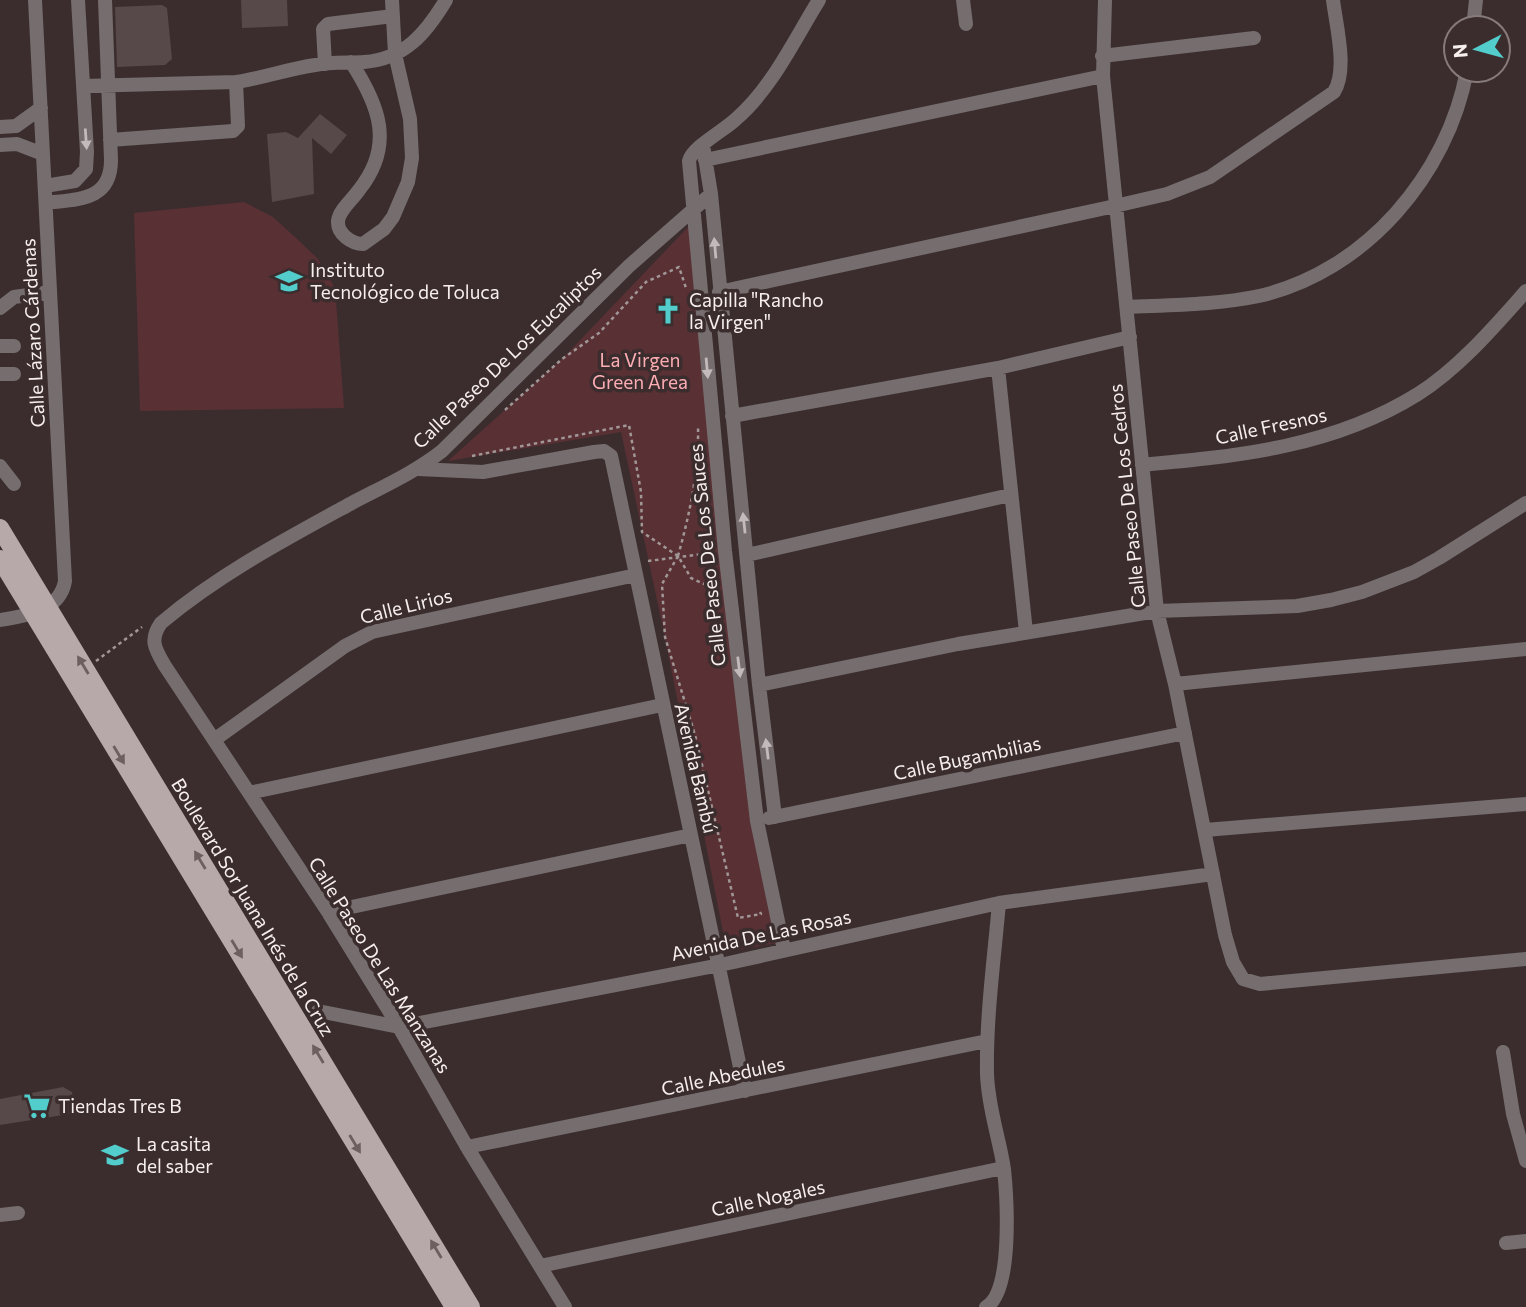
<svg xmlns="http://www.w3.org/2000/svg" width="1526" height="1307" font-family="Commissioner,sans-serif">
  <style>
    .green { fill: #593034 }
    .building { fill: #574849 }
    .lines { fill: none; stroke-linecap: round; stroke-linejoin: round }
    .path { stroke: #a29797; stroke-width: 2.5; stroke-dasharray: 3.5 3.5; stroke-linecap: butt }
    .minor { stroke: #756d6e; stroke-width: 14 }
    .major { stroke: #b7a8a9; stroke-width: 18 }
    .oneway { fill: #c3babb }
    .oneway2 { fill: #6d5e5f }
    .labels { text-anchor: middle; stroke-width: 7; stroke-linejoin: round; paint-order: stroke }
    .poi-label { font-size: 19px; fill: #f7eeee; stroke: #3b2d2e; text-anchor: start }
    .street-label { font-size: 19px; fill: #f7eeee; stroke: #3b2d2e }
    .park-label { font-size: 19px; fill: #fcadb3; stroke: #3b2d2e }
  </style>
  <rect width="100%" height="100%" fill="#3b2d2e"/>
  <path class="green" d="M244,202L273,217L296,238L318,259L335,288L344,408L140,411L134,213Z
    M690,225L778,943L727,952L665,637L621,432L448,461L562,359Z"/>
  <path class="building" d="M241,0H287L288,26L242,28Z
    M162,5L167,8L172,59L165,65L117,67L115,7Z
    M320,114L347,135L331,154L312,138L314,194L272,202L267,134L286,132L298,138Z
    M63,1087L72,1092L76,1113L0,1125V1099Z"/>
  <g class="lines">
    <path class="path" d="M505,410L562,359L599,333L646,282L679,267L686,288
      M472,456L629,425L641,492L642,532L678,556L691,578L717,590
      M678,556L662,584L665,637L695,735L738,918L761,914L760,912
      M678,556C690,513 699,470 698,426
      M648,561L711,553
      M96,661L142,627"/>
    <path class="minor" d="M963,0L966,24
      M1105,0L1103,76L1157,611L1175,684L1225,935L1233,962L1243,979L1260,984L1526,959
      M1473,28L1476,0
      M1102,56L1254,38
      M351,62C379,105 395,145 359,190C353,199 339,210 338,221C337,234 352,244 363,244L384,229L393,217L408,182L412,158L410,119L395,54L392,0
      M325,64L323,29L328,24L393,16
      M83,86L236,82C263,78 288,69 315,65C331,62 348,63 364,62C405,59 426,33 446,0
      M0,127L16,126L41,108
      M110,140L233,131L238,126L236,82
      M0,145L17,144L43,154
      M703,145L711,194L759,685L775,817
      M705,160L1103,76
      M45,186L75,181L86,169L87,152L78,0
      M46,203C78,199 111,201 111,160L105,0
      M719,292L1115,206L1167,194L1210,177L1334,92C1348,70 1336,25 1333,0
      M1127,307C1170,305 1216,305 1259,296C1365,272 1448,175 1467,70
      M0,308L14,297L50,292
      M0,346H14
      M998,368L1026,632
      M0,374H14
      M732,416L998,368L1130,337
      M1142,465C1239,456 1333,447 1418,394C1459,368 1494,327 1526,291
      M0,466L14,484
      M418,469L483,472L594,452L604,451L611,456L745,1091
      M747,555L1010,495
      M0,620C26,616 60,611 65,581L35,0
      M1175,684L1526,649
      M759,685L958,644L1157,611L1297,606L1331,600L1362,592L1414,572L1439,558L1526,503
      M214,740L345,646L372,632L636,575
      M249,793L662,705
      M769,818L1185,733
      M1205,830L1526,804
      M328,912L691,835
      M784,950L757,821L725,551L689,161C692,147 725,130 736,119C772,88 794,40 819,0
      M318,1011L399,1027L720,965L999,903L1213,874
      M1503,1052L1513,1114L1526,1161
      M467,1147L987,1041
      M0,1215L18,1213
      M1506,1243L1526,1241
      M540,1266L1003,1168
      M565,1307L467,1147L399,1027L328,912L165,666C155,649 149,640 161,623C218,575 284,540 350,504C382,487 414,473 442,451L629,266L711,194
      M986,1307C1013,1292 1007,1198 1004,1169C999,1137 988,1107 987,1074C986,1017 994,960 999,903"/>
    <path class="major" d="M0,528L471,1307
      M0,559L454,1307"/>
  </g>
  <defs><path id="oneway-solid" d="M-6-.8H1V-3.2L6.5 0L1 3.2V.8H-6Z" transform="scale(1.75)"/></defs>
  <g class="oneway">
    <use href="#oneway-solid" transform="translate(86 139) rotate(86)"/>
    <use href="#oneway-solid" transform="translate(715 248) rotate(-95)"/>
    <use href="#oneway-solid" transform="translate(707 368) rotate(85)"/>
    <use href="#oneway-solid" transform="translate(744 523) rotate(-96)"/>
    <use href="#oneway-solid" transform="translate(739 667) rotate(83)"/>
    <use href="#oneway-solid" transform="translate(767 749) rotate(-97)"/>
  </g>
  <g class="oneway2">
    <use href="#oneway-solid" transform="translate(83 665) rotate(-121)"/>
    <use href="#oneway-solid" transform="translate(119 755) rotate(59)"/>
    <use href="#oneway-solid" transform="translate(200 860) rotate(-121)"/>
    <use href="#oneway-solid" transform="translate(237 949) rotate(59)"/>
    <use href="#oneway-solid" transform="translate(318 1054) rotate(-121)"/>
    <use href="#oneway-solid" transform="translate(355 1144) rotate(59)"/>
    <use href="#oneway-solid" transform="translate(436 1249) rotate(-121)"/>
  </g>
  <defs>
    <g id="university-bare" transform="scale(2.1)"><path d="M0-5L7-2L0 1L-7-2ZM-4 1L0 2.5L4 1V4Q0 6-4 4Z" fill="#52cdcc" stroke="#3b2d2e" stroke-width="2.5" paint-order="stroke"/></g>
    <g id="church-bare" transform="scale(2.1)"><path d="M-1.2-6h2.4v3.5h3.3v2.4h-3.3V6h-2.4V-.1h-3.3v-2.4h3.3Z" fill="#52cdcc" stroke="#3b2d2e" stroke-width="2.5" paint-order="stroke"/></g>
    <g id="supermarket-bare" transform="scale(2.1)"><path d="M-6-5.5h2.5l.6 2H6L4.5 2H-2.5L-4.4-4H-6ZM-1.5 3.2a1.3 1.3 0 1 0 .1 0ZM3 3.2a1.3 1.3 0 1 0 .1 0Z" fill="#52cdcc" stroke="#3b2d2e" stroke-width="2.5" paint-order="stroke"/></g>
    <g id="school-bare" transform="scale(2.1)"><path d="M0-5L7-2L0 1L-7-2ZM-4 1L0 2.5L4 1V4Q0 6-4 4Z" fill="#52cdcc" stroke="#3b2d2e" stroke-width="2.5" paint-order="stroke"/></g>
  </defs>
  <g fill-rule="evenodd">
    <use href="#university-bare" x="289" y="281"/>
    <use href="#church-bare" x="668" y="311"/>
    <use href="#supermarket-bare" x="37" y="1106"/>
    <use href="#school-bare" x="115" y="1155"/>
  </g>
  <g class="labels">
    <g class="poi-label">
      <text x="310" y="277">Instituto<tspan x="310" dy="22">Tecnológico de Toluca</tspan></text>
      <text x="689" y="307">Capilla "Rancho<tspan x="689" dy="22">la Virgen"</tspan></text>
      <text x="58" y="1113">Tiendas Tres B</text>
      <text x="136" y="1151">La casita<tspan x="136" dy="22">del saber</tspan></text>
    </g>
    <g class="street-label">
      <text transform="translate(33 333) rotate(-93)" y="7">Calle Lázaro Cárdenas</text>
      <text transform="translate(507 357) rotate(-44)" y="7">Calle Paseo De Los Eucaliptos</text>
      <text transform="translate(1271 426) rotate(-12)" y="7">Calle Fresnos</text>
      <text transform="translate(1127 496) rotate(-96)" y="7">Calle Paseo De Los Cedros</text>
      <text transform="translate(707 555) rotate(-96)" y="7">Calle Paseo De Los Sauces</text>
      <text transform="translate(406 606) rotate(-14)" y="7">Calle Lirios</text>
      <text transform="translate(967 758) rotate(-12)" y="7">Calle Bugambilias</text>
      <text transform="translate(696 768) rotate(77)" y="7">Avenida Bambú</text>
      <text transform="translate(253 907) rotate(59)" y="7">Boulevard Sor Juana Inés de la Cruz</text>
      <text transform="translate(761 935) rotate(-12)" y="7">Avenida De Las Rosas</text>
      <text transform="translate(380 965) rotate(58)" y="7">Calle Paseo De Las Manzanas</text>
      <text transform="translate(723 1076) rotate(-12)" y="7">Calle Abedules</text>
      <text transform="translate(768 1198) rotate(-12)" y="7">Calle Nogales</text>
    </g>
    <g class="park-label">
      <text x="640" y="367">La Virgen<tspan x="640" dy="22">Green Area</tspan></text>
    </g>
  </g>
  <g transform="translate(1477 49) rotate(264)"><circle r="33" fill="#3b2d2e" stroke="#867a7b" stroke-width="2"/>
  <path d="M0-5L12 26L0 18L-12 26Z" fill="#52cdcc"/>
  <text y="-10" font-size="19" font-weight="bold" text-anchor="middle" fill="#f7eeee">N</text>
  </g>
</svg>
